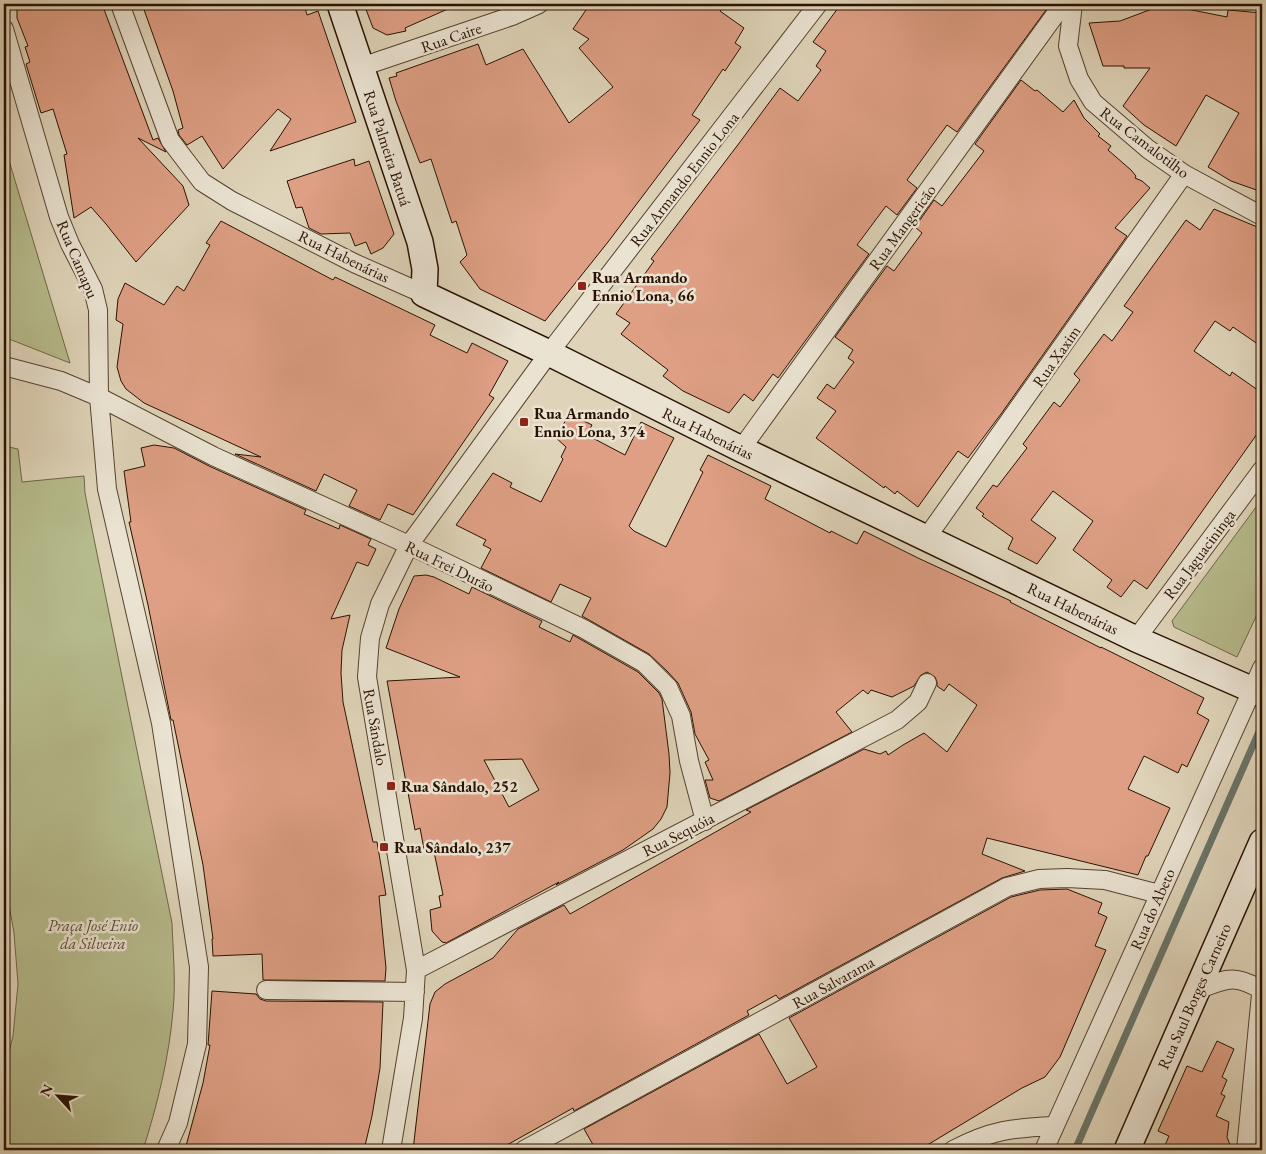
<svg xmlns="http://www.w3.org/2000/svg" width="1266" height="1154" font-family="'EB Garamond',serif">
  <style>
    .green { fill: #b6bb8c; stroke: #706646 }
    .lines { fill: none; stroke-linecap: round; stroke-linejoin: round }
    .stream { stroke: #697569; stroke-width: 7 }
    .building { fill: #de9f84; stroke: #2a1101; fill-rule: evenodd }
    .street-casing { stroke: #57422f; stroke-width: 20 }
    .secondary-casing { stroke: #2a1101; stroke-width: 28 }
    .street { stroke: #eae3d2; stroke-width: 18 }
    .secondary { stroke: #eae3d2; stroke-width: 25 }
    .poi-dot { fill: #8f2418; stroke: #eae3d2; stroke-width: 2 }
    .labels { text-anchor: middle; stroke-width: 5; stroke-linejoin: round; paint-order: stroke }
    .street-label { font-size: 16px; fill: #2a1101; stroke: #eae3d2 }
    .poi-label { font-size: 16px; font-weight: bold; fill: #2a1101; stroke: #eae3d2; text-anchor: start }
    .park-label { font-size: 16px; font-style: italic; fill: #5b4c32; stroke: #eae3d2 }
  </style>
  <rect width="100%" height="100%" fill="#dfd4b9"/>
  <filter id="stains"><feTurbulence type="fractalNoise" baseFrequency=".004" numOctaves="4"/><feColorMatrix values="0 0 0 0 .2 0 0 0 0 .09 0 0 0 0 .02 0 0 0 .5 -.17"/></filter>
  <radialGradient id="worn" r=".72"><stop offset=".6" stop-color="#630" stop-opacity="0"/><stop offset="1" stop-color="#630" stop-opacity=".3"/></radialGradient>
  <path class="green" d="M4,144L70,363L4,337Z
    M4,446L18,449L22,482L84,476L85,493L92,529L172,923C173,952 176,982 173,1011C169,1058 157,1106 143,1150H4V1073L13,1036L18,984L14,933L4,876Z
    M1262,499V604L1237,657L1174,627L1172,621Z"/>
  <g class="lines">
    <path class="stream" d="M1075,1150L1262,725"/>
  </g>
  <path class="building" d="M17,4H102L153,140L158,138L166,152L138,138L183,186L189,205L136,262L106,224L91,207L74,218L64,155L67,154L53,109L41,113L26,64L30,62L25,47L28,46L17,18Z
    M142,4H304L307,15L318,11L356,122L270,151L291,119L278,109L223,169L202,136L187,145L179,135L178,130L183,128L173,91Z
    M364,4H459L405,28L406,31L387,35L373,28Z
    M590,4H725L720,11L744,28L735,43L741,47L725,71L723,69L692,115L700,120L608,242L545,321L480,289L460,262L467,255L456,221L452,223L431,159L420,163L396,101L389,78L397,76L396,73L478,44L486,65L523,49L569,123L613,87L579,48L589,39L573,29Z
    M841,4H1037L1046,10L957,132L947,125L907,180L917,188L897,215L886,206L857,245L869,254L778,378L773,374L753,401L744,394L729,413L683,391L663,376L668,370L621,334L630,323L616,314L654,261L651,259L664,242L740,142L780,88L798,101L821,70L816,66L826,51L813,42Z
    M1163,7L1187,9L1227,17L1228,10L1262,13V192L1231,181L1208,167L1239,113L1206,95L1176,146L1144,125L1123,106L1150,68H1124V66H1103L1089,23L1120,21L1152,9Z
    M1021,80L1035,91L1037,90L1063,112L1074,100L1084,118L1100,134L1098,136L1111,146L1108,150L1131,170L1136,176L1135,178L1142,181L1150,188L1115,228L1127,236L1001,414L968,458L958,451L918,507L897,491L895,494L885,486L884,488L816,438L836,411L817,398L827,384L834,389L854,362L848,358L853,350L835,337L887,266L894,271L922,233L915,227L934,200L942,206L984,151L975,144Z
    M354,159L355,166L369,161L394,234L383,248L371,254L366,242L355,246L350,233L321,234L309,228L302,207L296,208L287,181Z
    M1214,209L1262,229V347L1233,327L1230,331L1215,321L1194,351L1230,376L1232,372L1262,393V427L1147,589L1134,580L1121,597L1107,587L1112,580L1073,550L1093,521L1053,491L1031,520L1056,538L1037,564L1008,549L1013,538L982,516L984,514L976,508L993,485L997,487L1027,448L1023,444L1054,402L1060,407L1080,380L1074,374L1104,334L1112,341L1133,312L1124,306L1186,220L1200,230Z
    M221,221L333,280L335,277L435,325L430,335L467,353L472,343L508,361L489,395L494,398L413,515L388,504L380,520L349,506L357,490L324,474L316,491L235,454L261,457L144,403L126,389L121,381L117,367L123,324L116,320L118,299L125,283L164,305L177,286L184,291L210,245L206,243Z
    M570,414L592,425L587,435L625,455L641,422L674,438L629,526L634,531L666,547L703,472L700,470L708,455L771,486L765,499L830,533L831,531L857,544L864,531L918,558L1011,601L1010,602L1101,648V647L1204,698L1197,713L1209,720L1187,767L1182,764L1178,773L1144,756L1128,789L1170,808L1148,856H1146L1138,875L987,838L982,854L1025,871L1002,878L779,999L776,995L747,1011L749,1015L574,1111L573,1108L498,1150H413L430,1004L435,992L445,984L493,958L518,929L564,905L570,914L751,812L746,810L864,749L880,754L886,751L888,755L903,745L924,733L947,752L977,705L949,684L944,691L937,686V682L935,677L927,672L921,675L914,686L892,697L871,690L868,694L863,690L836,712L852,732L719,801L710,798L705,780H713L705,762L709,760L695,734L691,712L678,683L667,671L649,654L582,616L591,598L560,584L551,602L481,568L491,549L483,545L486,540L456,525L493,473L512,483L510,487L541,502L563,459L561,457L566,447L555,437Z
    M154,445L174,448L209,466L306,510L304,514L339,529L340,525L371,539L368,545L376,549L368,566L357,562L331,619L350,615L342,650L341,673L343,702L373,842H377L386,895L379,896L386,968L385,981L263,980L262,954L213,956L212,939H213L203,865L173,720H171L148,605L129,522H131L124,471L145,466L141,448Z
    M426,575L434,577L469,594L472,587L542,621L539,627L570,642L573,635L638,672L659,693L662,699L669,754L670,773L667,807L661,819L653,829L623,850L556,885L559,882L446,943L442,942L432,931L430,910L441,907L439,896L443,895L433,847L424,849L420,828L415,830L387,681L460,677L386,648L399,609L414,576ZM522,759L539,790L509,807L484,760Z
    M1067,889L1102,903L1098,913L1107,917L1095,946L1106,950L1060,1057L1045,1077L1022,1088L919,1150H596L584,1129L759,1034L787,1084L817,1067L789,1018L1011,897L1040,890Z
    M212,991L256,994L260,999L266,1001L383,1002L380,1068L372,1116L364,1150H186L187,1146H186L203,1083L210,1045H208Z
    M1217,1041L1234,1049L1222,1077L1227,1080L1221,1094L1225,1096L1216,1116L1229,1122L1227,1137L1232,1150H1163L1169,1136L1158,1131L1187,1066L1202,1072Z"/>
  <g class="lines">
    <g class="street-casing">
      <path id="street" d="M120,4L170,140L202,182L232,201L354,263L424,294
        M1073,4L1068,46L1079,79L1093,102L1148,149L1184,174L1262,216
        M4,29L59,217L70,244L93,289L98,310L99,397L107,489L161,723L199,967L197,1044L178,1123L166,1150
        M361,67L512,16L539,4
        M4,366L61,381L99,397L213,456L409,545L584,629L644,663L668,687L681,716L689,761L705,821
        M741,449L1063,4
        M927,537L1184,174
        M1136,639L1262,470
        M416,970L897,720L918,702L927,683
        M266,990L415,992
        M1197,990C1226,979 1233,973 1262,990
        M391,1150L413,1018L416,970L367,677L370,638L380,604L409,545L549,353L818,4
        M524,1150L1007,887L1039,879L1067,878L1105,880L1159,894
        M953,1150C991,1130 1012,1128 1054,1126
        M1044,1150L1262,668
        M1246,1150L1262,984"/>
    </g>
    <g class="secondary-casing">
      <path id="secondary" d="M340,4L420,242L425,269L424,294L549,353L741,449L1136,639L1262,694
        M1127,1150L1262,842"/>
    </g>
    <use href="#street" class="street"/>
    <use href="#secondary" class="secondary"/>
  </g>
  <g class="poi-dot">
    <rect x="577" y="281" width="10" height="10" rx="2.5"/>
    <rect x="519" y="417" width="10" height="10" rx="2.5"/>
    <rect x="386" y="781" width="10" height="10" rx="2.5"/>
    <rect x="379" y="842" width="10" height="10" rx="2.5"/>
  </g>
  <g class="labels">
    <g class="street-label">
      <text transform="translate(451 37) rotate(-19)" y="6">Rua Caire</text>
      <text transform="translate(1145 142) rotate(37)" y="6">Rua Camalotilho</text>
      <text transform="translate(388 148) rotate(72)" y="6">Rua Palmeira Batuá</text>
      <text transform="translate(684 179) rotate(-52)" y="6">Rua Armando Ennio Lona</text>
      <text transform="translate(902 227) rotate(-54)" y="6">Rua Mangericão</text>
      <text transform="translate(344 256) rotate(26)" y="6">Rua Habenárias</text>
      <text transform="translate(78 259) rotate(67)" y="6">Rua Camapu</text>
      <text transform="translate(1056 356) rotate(-55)" y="6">Rua Xaxim</text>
      <text transform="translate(708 433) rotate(26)" y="6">Rua Habenárias</text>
      <text transform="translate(1199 554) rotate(-53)" y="6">Rua Jaguacininga</text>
      <text transform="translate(450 566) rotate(26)" y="6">Rua Frei Durão</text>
      <text transform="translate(1073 608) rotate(26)" y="6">Rua Habenárias</text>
      <text transform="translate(376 727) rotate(80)" y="6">Rua Sãndalo</text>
      <text transform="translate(678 834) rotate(-27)" y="6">Rua Sequóia</text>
      <text transform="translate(1152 909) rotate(-66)" y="6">Rua do Abeto</text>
      <text transform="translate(833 982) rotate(-29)" y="6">Rua Salvarama</text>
      <text transform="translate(1194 996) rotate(-66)" y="6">Rua Saul Borges Carneiro</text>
    </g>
    <g class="poi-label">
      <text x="592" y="283">Rua Armando<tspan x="592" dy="18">Ennio Lona, 66</tspan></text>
      <text x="534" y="419">Rua Armando<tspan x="534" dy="18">Ennio Lona, 374</tspan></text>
      <text x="401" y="792">Rua Sândalo, 252</text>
      <text x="394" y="853">Rua Sândalo, 237</text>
    </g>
    <g class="park-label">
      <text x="93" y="931">Praça José Enio<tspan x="93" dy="18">da Silveira</tspan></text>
    </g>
  </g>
  <rect width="1266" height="1154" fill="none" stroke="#dfd4b9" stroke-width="20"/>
  <rect x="5" y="5" width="1256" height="1144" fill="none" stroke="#2a1101" stroke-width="2.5"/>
  <rect x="10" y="10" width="1246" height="1134" fill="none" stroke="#2a1101"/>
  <g transform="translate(58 1096) rotate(296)" stroke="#eae3d2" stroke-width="4" paint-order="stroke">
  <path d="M0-4L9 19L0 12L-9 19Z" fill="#2a1101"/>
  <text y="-8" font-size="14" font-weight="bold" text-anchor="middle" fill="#2a1101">N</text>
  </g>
  <rect width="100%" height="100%" filter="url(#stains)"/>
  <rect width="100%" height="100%" fill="url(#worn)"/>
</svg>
